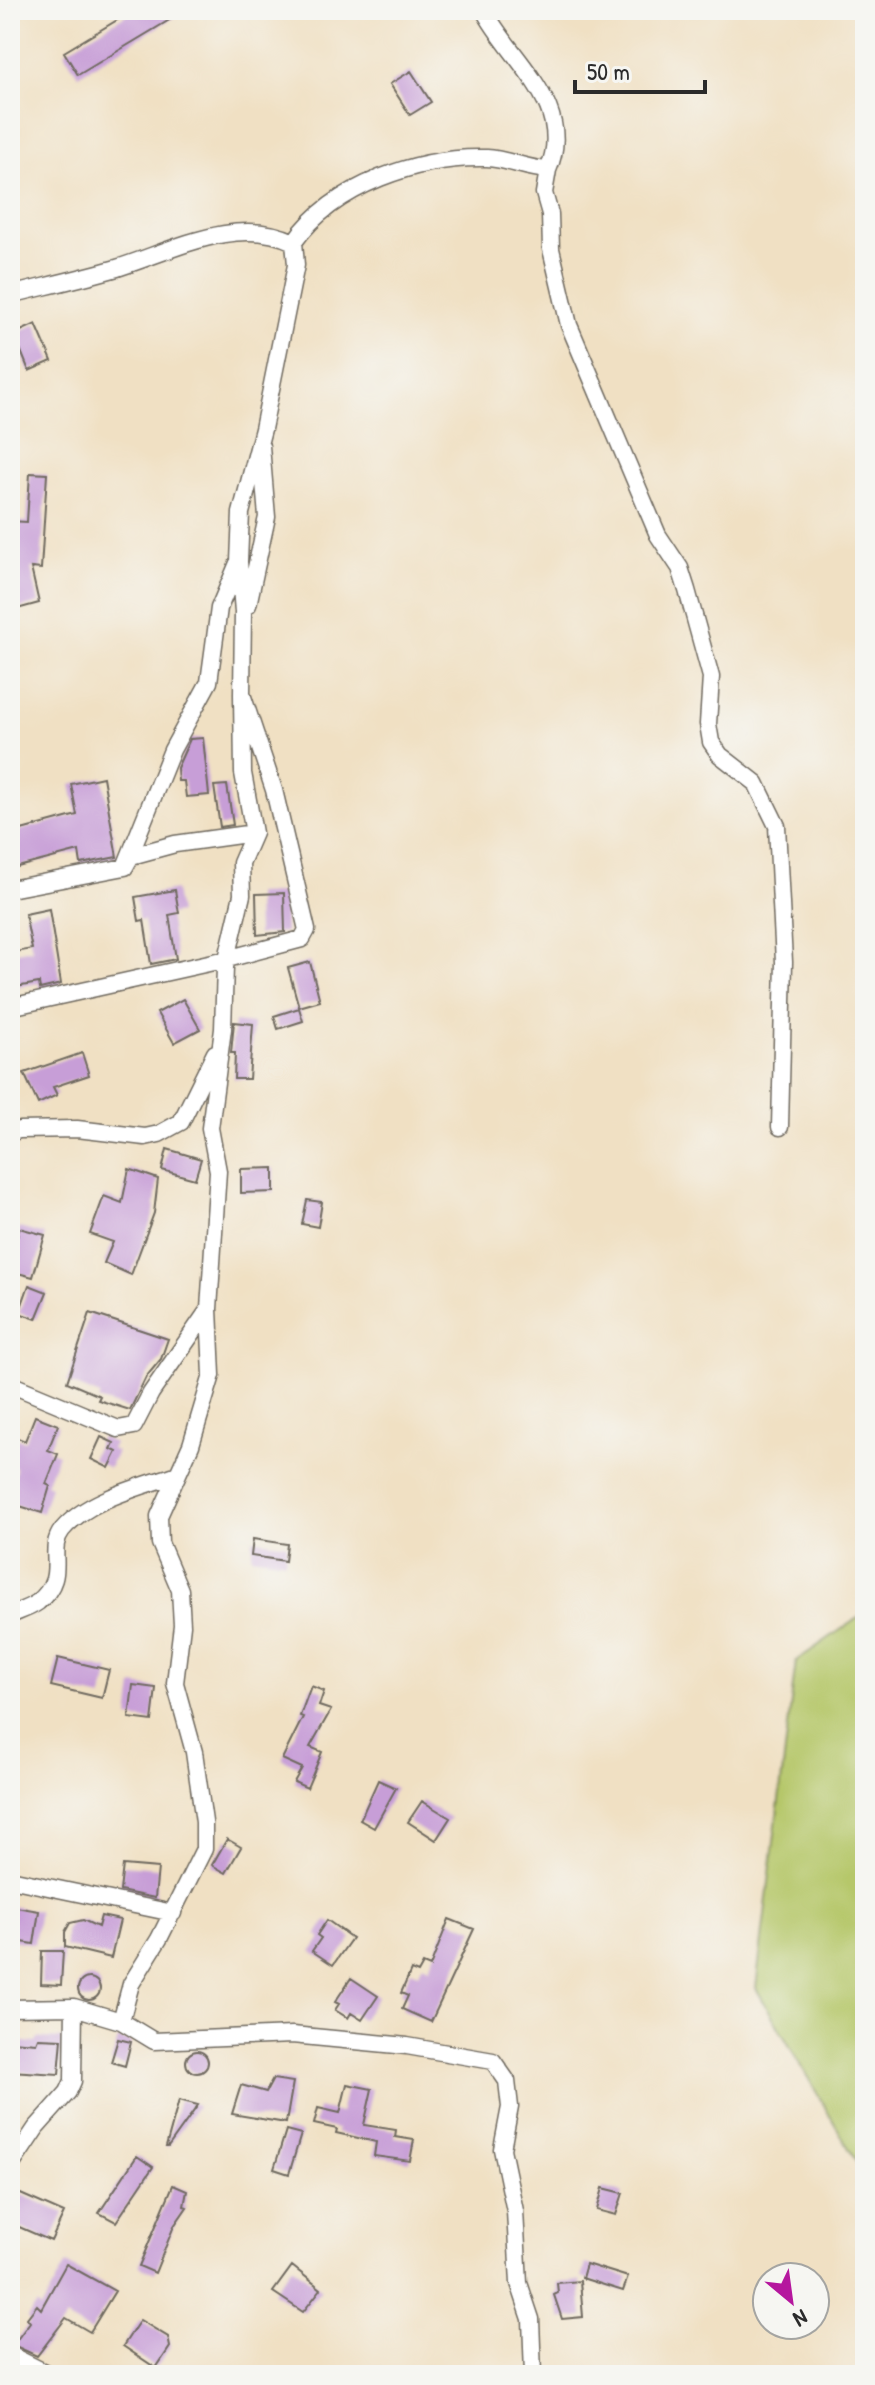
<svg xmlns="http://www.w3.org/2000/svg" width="875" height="2385" font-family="'Patrick Hand',sans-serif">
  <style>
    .green { fill: #b6c76a; stroke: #70794a; stroke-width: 2 }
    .building { fill: #c79ed7 }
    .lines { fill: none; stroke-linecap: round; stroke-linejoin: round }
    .minor-casing { stroke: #706a60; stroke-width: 19 }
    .minor { stroke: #fff; stroke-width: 16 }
  </style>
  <rect width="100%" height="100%" fill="#f6f6f2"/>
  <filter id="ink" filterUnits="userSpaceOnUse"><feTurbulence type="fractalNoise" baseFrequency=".0125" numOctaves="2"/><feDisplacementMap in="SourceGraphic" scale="16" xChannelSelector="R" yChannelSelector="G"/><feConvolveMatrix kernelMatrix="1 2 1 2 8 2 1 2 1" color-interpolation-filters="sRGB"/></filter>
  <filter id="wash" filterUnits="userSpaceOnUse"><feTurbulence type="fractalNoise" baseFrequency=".006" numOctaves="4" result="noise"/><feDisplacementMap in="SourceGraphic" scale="32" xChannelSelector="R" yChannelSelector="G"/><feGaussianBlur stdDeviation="1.8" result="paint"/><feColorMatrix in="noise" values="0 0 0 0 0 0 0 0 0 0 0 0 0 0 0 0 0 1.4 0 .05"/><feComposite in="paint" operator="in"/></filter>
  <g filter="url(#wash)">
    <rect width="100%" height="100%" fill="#f0e0c3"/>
    <path class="green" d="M865,1613V2176L756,1988L796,1661Z"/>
    <g id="blocks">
      <path class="building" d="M134,10H186L78,75L64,52Z
        M411,71L431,102L410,115L390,84Z
        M36,324L52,361L29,371L14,334Z
        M30,473L47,474L41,569L31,568L39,603L10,611V521L27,522Z
        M203,738L209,795L186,797L184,781H178L177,768L190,739Z
        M103,777L117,857L81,864L79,851L10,869V833L77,815L71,784Z
        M227,785L233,825L220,827L214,786Z
        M175,890L179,913L169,915L176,959L151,964L144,920L139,921L135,897Z
        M284,893L285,932L257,935L256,894Z
        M49,909L61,984L40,989L39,983L10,988V953L32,949L25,914Z
        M310,962L320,1001L299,1007L288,968Z
        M183,999L200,1029L174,1043L157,1013Z
        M299,1008L303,1021L278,1029L274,1016Z
        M234,1022L253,1024L249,1079H234L235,1053H231Z
        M82,1053L89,1075L53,1087L57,1095L38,1104L24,1073Z
        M167,1149L201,1159L195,1179L162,1170Z
        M274,1168V1192L241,1193V1169Z
        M129,1169L158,1179L154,1213L131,1275L104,1263L113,1242L90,1234L104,1196L122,1203Z
        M307,1200L322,1202L318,1227L302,1224Z
        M19,1228L45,1235L33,1277L10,1271Z
        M29,1285L47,1292L36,1319L19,1313Z
        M90,1313L168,1339L161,1359L146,1377L130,1410L98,1400L100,1396L67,1382Z
        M35,1416L58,1425L48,1450L58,1454L46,1484L50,1486L42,1513L10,1503L16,1468L10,1466V1458L18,1438L25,1441Z
        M101,1437L114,1443L111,1449L117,1452L109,1468L91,1459Z
        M253,1539L287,1544L285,1561L251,1556Z
        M58,1658L109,1670L102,1698L51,1686Z
        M133,1685L156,1688L152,1721L129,1718Z
        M311,1686L324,1691L319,1706L331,1710L310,1747L322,1752L307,1788L294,1782L302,1768L282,1759L303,1717L300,1716Z
        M378,1780L396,1788L374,1828L360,1820Z
        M422,1801L450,1818L436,1840L408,1822Z
        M227,1839L241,1847L226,1873L212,1865Z
        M123,1865L158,1868L155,1898L120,1891Z
        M10,1906L39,1911L34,1944L10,1940Z
        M101,1916L120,1920L111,1958L65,1947V1932L70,1923L83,1920L98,1927Z
        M449,1919L474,1929L431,2022L402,2009L408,1996L401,1993L411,1970L418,1973L423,1964L430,1967Z
        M327,1920L352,1938L333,1965L312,1951L321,1938L317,1935Z
        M42,1951H63L61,1985L41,1984Z
        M78 1989a11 11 0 1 1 22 0a11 11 0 1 1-22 0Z
        M351,1978L378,1996L362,2020L351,2013L348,2018L335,2010L339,2004L335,2002Z
        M38,2038L62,2039L59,2074L10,2071L12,2041L36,2043Z
        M118,2039L131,2042L125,2066L111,2062Z
        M186 2062a11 11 0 1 1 22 0a11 11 0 1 1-22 0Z
        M273,2079L293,2082L286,2123L232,2114L241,2085L266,2092Z
        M347,2084L372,2089L364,2125L396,2130L395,2137L414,2140L410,2161L374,2156L376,2142L336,2133L337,2129L314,2124L318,2108L340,2113Z
        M179,2100L198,2105L168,2147H166Z
        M286,2130L301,2134L289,2174L274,2169Z
        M137,2156L153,2167L116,2222L99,2213Z
        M173,2185L187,2191L184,2206L187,2207L174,2226L155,2273L139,2266Z
        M603,2188L623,2193L616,2215L597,2210Z
        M16,2192L64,2213L51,2241L10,2223V2205Z
        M66,2264L115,2291L90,2332L66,2318L37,2356L13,2345L30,2322L27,2318L37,2305L41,2309Z
        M586,2264L628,2277L623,2291L582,2278Z
        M292,2266L321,2289L303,2312L273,2292Z
        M580,2281L583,2317L562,2319L554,2295L558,2293L557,2283Z
        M140,2320L168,2337L170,2347L156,2368L123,2346Z"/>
    </g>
  </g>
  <g filter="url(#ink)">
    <use href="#blocks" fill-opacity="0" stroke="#706a60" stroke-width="2"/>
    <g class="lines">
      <g class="minor-casing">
        <path id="minor" d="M484,10C510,60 576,106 548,170
          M294,242C334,185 419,156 487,158C507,159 527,169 548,170L544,193L550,214L551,249L569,325L658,535L680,568L687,590L711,677L708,724L711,742L720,755L756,783L777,826L784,962L780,1127
          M10,295C46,286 82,278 117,268C172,251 237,214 294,242L296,265L263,429L241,513L239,562L243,612L242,694L274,790L307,930L302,939L227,959L10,1007
          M248,605L267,517L261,446
          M125,867L172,750L209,682L219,608L238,563
          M10,889L125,867L131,856L175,844L254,833
          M10,1133L19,1130L77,1129L145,1137L159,1134L181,1122L215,1053
          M10,1384L118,1429L134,1426L151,1393L209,1309
          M10,1615C19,1611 30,1608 38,1602C70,1575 45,1552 62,1530C88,1499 141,1487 178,1474
          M10,1879L173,1913
          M10,2008L74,2007L121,2021L154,2041L292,2035L407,2046L493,2061L507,2081L510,2107L502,2149L515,2211L519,2283L531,2319L533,2375
          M121,2021L131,1984L159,1939L204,1849V1822L194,1752L175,1683L182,1625L180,1590L160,1543L159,1516L191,1445L212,1375L209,1309L218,1171L210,1128L223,1029L225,967L242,895L241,863L254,833L243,773L242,694
          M10,2167L36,2128L68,2092L73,2081L74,2007
          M10,2355L50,2375"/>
      </g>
      <use href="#minor" class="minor"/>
    </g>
  </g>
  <rect width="875" height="2385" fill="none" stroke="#f6f6f2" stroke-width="40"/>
  <g transform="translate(791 2301) rotate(151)"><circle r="38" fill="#f6f6f2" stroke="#a5a5a2" stroke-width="2"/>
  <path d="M0-6L14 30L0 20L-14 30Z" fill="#b5179e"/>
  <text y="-12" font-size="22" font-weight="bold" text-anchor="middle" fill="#2b2b2b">N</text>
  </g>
  <path d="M575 80v12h130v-12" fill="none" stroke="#2b2b2b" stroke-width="4"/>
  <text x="587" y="80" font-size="24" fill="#2b2b2b" stroke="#f6f6f2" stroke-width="6" paint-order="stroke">50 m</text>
</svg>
